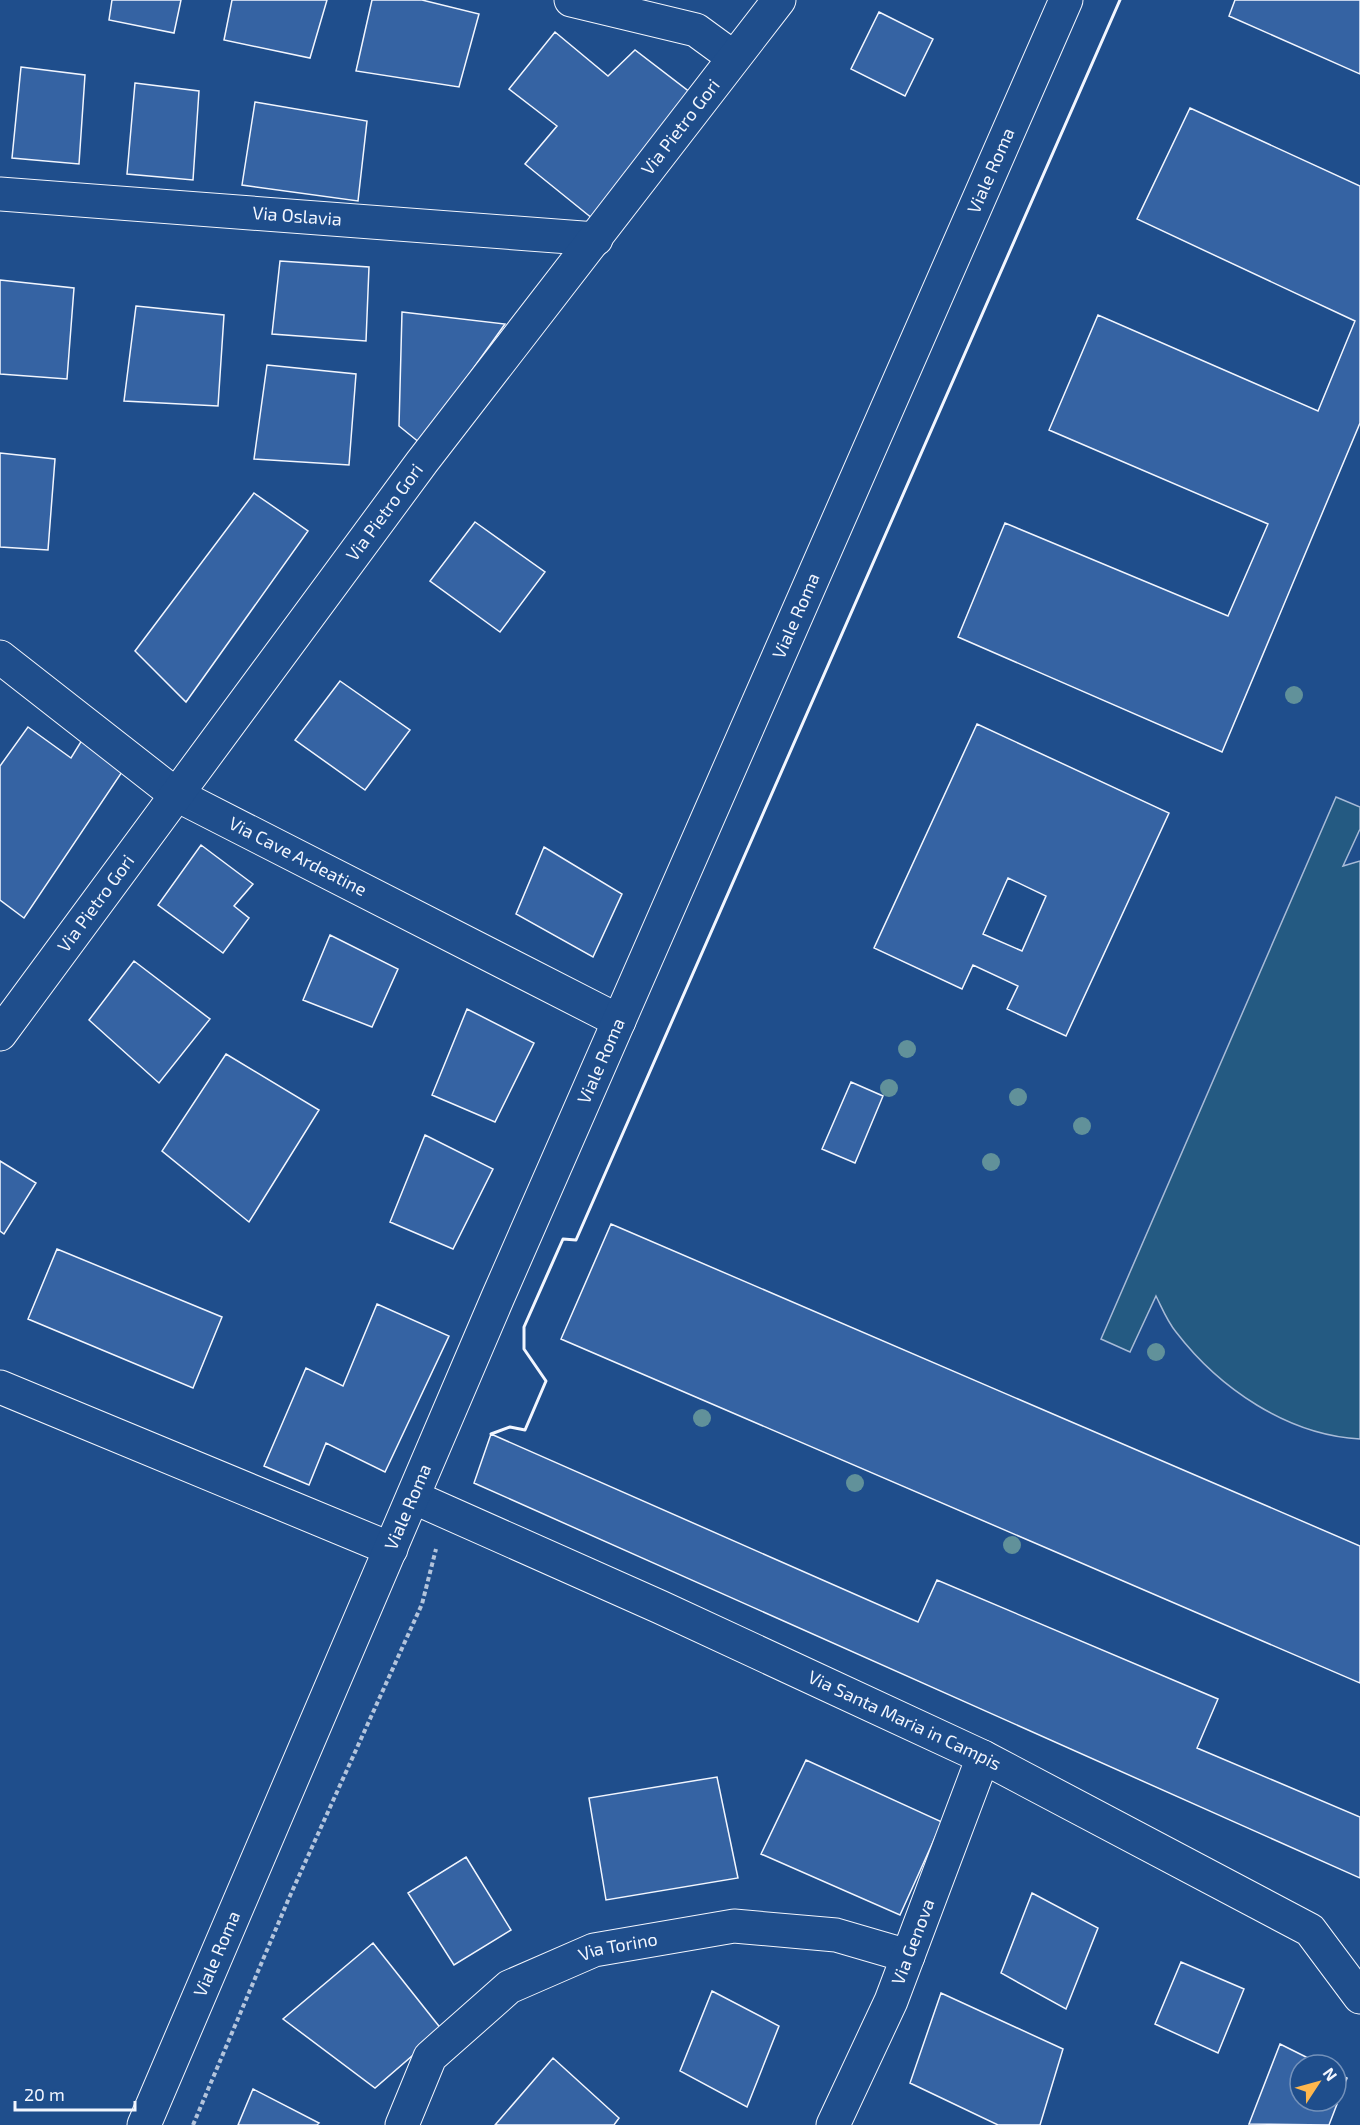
<svg xmlns="http://www.w3.org/2000/svg" width="1360" height="2125" font-family="'Exo 2',sans-serif">
  <style>
    .green { fill: #245a82; stroke: #a8bbd7; stroke-width: 1.5 }
    .building { fill: #3563a3; stroke: #f2f6ff; stroke-width: 1.5; fill-rule: evenodd }
    .lines { fill: none; stroke-linecap: round; stroke-linejoin: round }
    .minor-casing { stroke: #f2f6ff; stroke-width: 35 }
    .secondary-casing { stroke: #f2f6ff; stroke-width: 35 }
    .path { stroke: #b3c4dc; stroke-width: 4; stroke-dasharray: 4.5 3; stroke-linecap: butt }
    .minor { stroke: #1f4e8c; stroke-width: 33 }
    .secondary { stroke: #1f4e8c; stroke-width: 33 }
    .wall { stroke: #f2f6ff; stroke-width: 3 }
    .tree { fill: #61919a }
    .labels { text-anchor: middle; stroke-width: 4.5; stroke-linejoin: round; paint-order: stroke }
    .street-label { font-size: 18px; fill: #f2f6ff; stroke: #1f4e8c }
  </style>
  <rect width="100%" height="100%" fill="#1f4e8c"/>
  <path class="green" d="M1336,797L1360,807V829L1343,866L1360,861V1439C1287,1435 1219,1388 1176,1332C1167,1321 1162,1308 1156,1296L1130,1352L1101,1339Z"/>
  <path class="building" d="M112,0H181L174,33L109,20Z
    M232,0H327L310,58L224,40Z
    M372,0H422L479,14L459,87L356,71Z
    M1235,0H1360V74L1229,16Z
    M879,12L933,39L905,96L851,69Z
    M555,32L608,76L635,50L691,93L598,223L525,164L557,126L509,89Z
    M21,67L85,75L79,164L12,158Z
    M135,83L199,91L193,180L127,174Z
    M255,102L367,121L358,201L242,185Z
    M1190,108L1360,186V423L1222,752L958,637L1005,523L1228,616L1268,524L1049,430L1098,315L1318,411L1355,321L1137,219Z
    M280,261L369,267L366,341L272,334Z
    M0,280L74,288L67,379L0,374Z
    M136,306L224,315L218,406L124,401Z
    M402,312L505,324L420,443L399,426Z
    M267,365L356,374L349,465L254,459Z
    M0,453L55,459L48,550L0,547Z
    M254,493L308,531L186,702L135,651Z
    M475,522L545,572L500,632L430,581Z
    M340,681L410,730L365,790L295,740Z
    M977,724L1169,813L1066,1036L1007,1009L1018,986L973,965L962,989L874,948ZM1008,878L1046,896L1022,951L983,934Z
    M28,727L71,758L82,740L122,772L24,918L0,900V766Z
    M201,845L253,884L234,906L249,918L223,953L158,905Z
    M544,847L622,894L593,957L516,914Z
    M330,935L398,969L372,1027L303,1000Z
    M134,961L210,1019L159,1083L89,1020Z
    M467,1009L534,1043L495,1122L432,1095Z
    M226,1054L319,1110L249,1222L162,1151Z
    M851,1082L883,1096L855,1163L822,1149Z
    M425,1135L493,1169L453,1249L390,1222Z
    M0,1161L36,1183L4,1234L0,1231Z
    M611,1224L1360,1546V1683L561,1339Z
    M57,1249L222,1317L193,1388L28,1319Z
    M377,1304L449,1336L385,1472L326,1443L309,1485L264,1466L306,1368L343,1386Z
    M491,1434L918,1622L937,1580L1218,1699L1197,1748L1360,1817V1878L474,1483Z
    M806,1760L942,1822L900,1915L761,1854Z
    M717,1777L738,1878L606,1900L589,1798Z
    M466,1857L511,1930L454,1965L408,1893Z
    M1032,1893L1098,1928L1066,2009L1001,1973Z
    M373,1943L442,2030L375,2088L283,2019Z
    M1181,1962L1244,1989L1218,2053L1155,2024Z
    M712,1991L779,2026L747,2107L680,2071Z
    M941,1993L1063,2049L1040,2125H998L910,2083Z
    M1280,2044L1322,2065H1300V2101H1336V2072L1347,2078L1329,2125L1249,2124Z
    M553,2058L619,2118L614,2125H495Z
    M253,2089L319,2123L317,2125H238Z"/>
  <g class="lines">
    <g class="minor-casing">
      <g id="minor">
        <path d="M571,0L696,30L733,57"/>
        <path id="s1" d="M0,194L596,239"/>
        <path id="s2" d="M0,657L175,794L619,1021"/>
        <path id="s3" d="M0,1034L422,462L779,0"/>
        <path d="M0,1387L391,1549"/>
        <path id="s4" d="M413,1497L660,1607L983,1757L1310,1930L1360,1997"/>
        <path id="s5" d="M402,2125L430,2057L509,1987L594,1950L734,1926L836,1935L908,1956"/>
        <path id="s6" d="M833,2125L891,2001L983,1757"/>
      </g>
    </g>
    <g class="secondary-casing">
      <g id="secondary">
        <path id="s7" d="M144,2125L498,1297L1066,0"/>
      </g>
    </g>
    <path class="path" d="M193,2125L289,1898L422,1604L436,1549"/>
    <use href="#minor" class="minor"/>
    <use href="#secondary" class="secondary"/>
    <path class="wall" d="M491,1434L510,1427L525,1430L546,1381L524,1349V1327L563,1239L576,1240L1120,0"/>
  </g>
  <g class="tree">
    <circle cx="1294" cy="695" r="9"/>
    <circle cx="907" cy="1049" r="9"/>
    <circle cx="889" cy="1088" r="9"/>
    <circle cx="1018" cy="1097" r="9"/>
    <circle cx="1082" cy="1126" r="9"/>
    <circle cx="991" cy="1162" r="9"/>
    <circle cx="1156" cy="1352" r="9"/>
    <circle cx="702" cy="1418" r="9"/>
    <circle cx="855" cy="1483" r="9"/>
    <circle cx="1012" cy="1545" r="9"/>
  </g>
  <g class="labels">
    <g class="street-label">
      <text dy="6" stroke="none"><textPath href="#s3" startOffset="1134">Via Pietro Gori</textPath></text>
      <text dy="6" stroke="none"><textPath href="#s7" startOffset="2130">Viale Roma</textPath></text>
      <text dy="6" stroke="none"><textPath href="#s1" startOffset="298">Via Oslavia</textPath></text>
      <text dy="6" stroke="none"><textPath href="#s3" startOffset="648">Via Pietro Gori</textPath></text>
      <text dy="6" stroke="none"><textPath href="#s7" startOffset="1644">Viale Roma</textPath></text>
      <text dy="6" stroke="none"><textPath href="#s2" startOffset="360">Via Cave Ardeatine</textPath></text>
      <text dy="6" stroke="none"><textPath href="#s3" startOffset="162">Via Pietro Gori</textPath></text>
      <text dy="6" stroke="none"><textPath href="#s7" startOffset="1158">Viale Roma</textPath></text>
      <text dy="6" stroke="none"><textPath href="#s7" startOffset="672">Viale Roma</textPath></text>
      <text dy="6" stroke="none"><textPath href="#s4" startOffset="540">Via Santa Maria in Campis</textPath></text>
      <text dy="6" stroke="none"><textPath href="#s6" startOffset="200">Via Genova</textPath></text>
      <text dy="6" stroke="none"><textPath href="#s5" startOffset="296">Via Torino</textPath></text>
      <text dy="6" stroke="none"><textPath href="#s7" startOffset="186">Viale Roma</textPath></text>
    </g>
  </g>
  <g transform="translate(1318 2083) rotate(54)"><circle r="28" fill="#1f4e8c" stroke="#7391ba" stroke-width="1.5"/>
  <path d="M0-4.5L10 22L0 15L-10 22Z" fill="#ffb74d"/>
  <text y="-9" font-size="16" font-weight="bold" text-anchor="middle" fill="#f2f6ff">N</text>
  </g>
  <path d="M15 2101v9h120v-9" fill="none" stroke="#f2f6ff" stroke-width="3"/>
  <text x="24" y="2101" font-size="18" fill="#f2f6ff" stroke="#1f4e8c" stroke-width="4.5" paint-order="stroke">20 m</text>
</svg>
